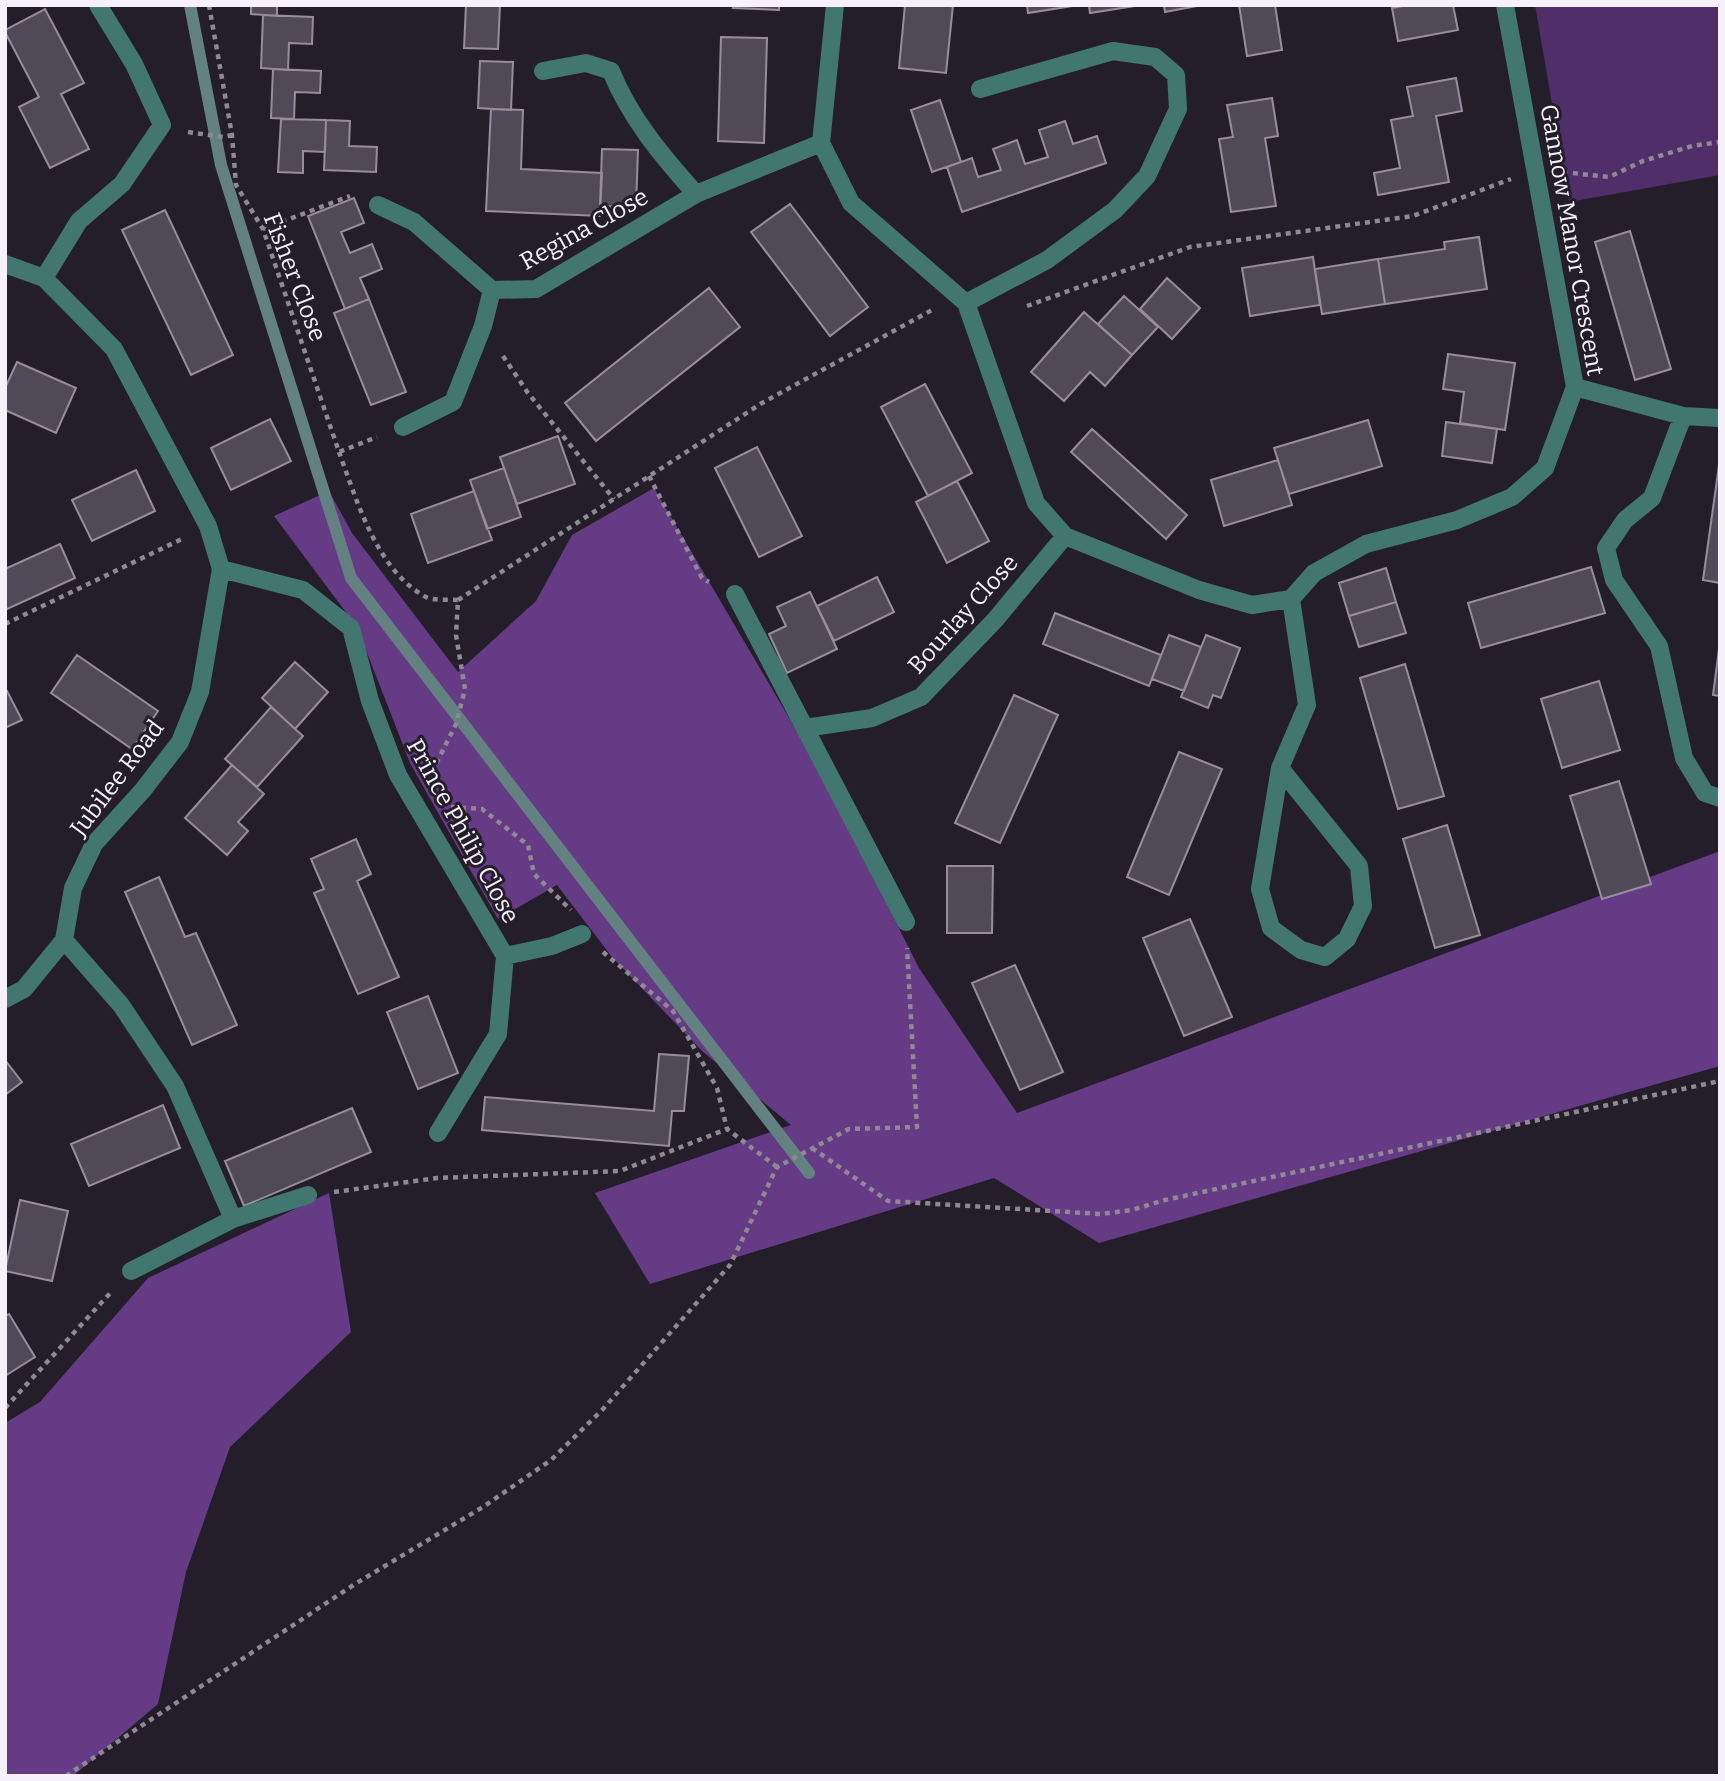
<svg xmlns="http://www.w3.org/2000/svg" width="1725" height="1781" font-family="Bitter,serif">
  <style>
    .green { fill: #502e6a }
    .forest { fill: #653b86 }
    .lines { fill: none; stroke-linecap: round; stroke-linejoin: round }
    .stream { stroke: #648181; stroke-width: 12 }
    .building { fill: #504957; stroke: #968e9e; stroke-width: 2 }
    .path { stroke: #8e8993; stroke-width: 4.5; stroke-dasharray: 5 5; stroke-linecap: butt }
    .minor { stroke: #427670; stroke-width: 18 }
    .labels { text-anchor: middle; stroke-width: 6; stroke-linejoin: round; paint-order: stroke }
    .street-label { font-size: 24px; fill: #f6f1fa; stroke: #241e2a }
  </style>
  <rect width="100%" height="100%" fill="#241e2a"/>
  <path class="green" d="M1535,5H1720V175L1569,202Z"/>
  <path class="forest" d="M654,488L815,762L919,968L1017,1113L1720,851V1066L1099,1243L994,1178L650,1284L595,1193L791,1125L702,1051L612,957L557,885L498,919L410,763L357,627L274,516L329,491L352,533L458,672L536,601L572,535Z
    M329,1193L351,1332L230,1447L186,1572L158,1704L73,1776H5V1423L40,1402L148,1278Z"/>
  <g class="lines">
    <path class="stream" d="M190,5L221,165L351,578L809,1173"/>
  </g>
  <path class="building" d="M251,5H277V16L251,14Z
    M466,5H500L498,49L464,48Z
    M734,5H779V10L733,8Z
    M905,5H953L946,73L899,68Z
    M1027,5H1079L1028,13Z
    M1089,5H1141L1090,13Z
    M1164,5H1202L1165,12Z
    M1239,5H1275L1282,50L1247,56Z
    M1408,5H1453L1458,30L1398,41L1392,8Z
    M45,9L84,83L61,94L89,149L50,168L19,107L39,97L5,32V30Z
    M263,15L313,17L312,44L289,43L288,70L261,68Z
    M721,37L767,38L764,143L718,141Z
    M480,61L513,62L511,110L478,108Z
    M273,69L321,71L320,93L295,92L294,119L271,118Z
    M1456,78L1462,111L1436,116L1449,182L1378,195L1374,173L1400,168L1391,120L1413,116L1407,87Z
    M1272,98L1278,136L1265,138L1276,206L1231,212L1219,139L1233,137L1227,105Z
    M940,100L961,162L932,172L911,110Z
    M491,109L523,110L521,169L602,173L600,216L486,211Z
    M281,119L326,120L325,152L303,151V173L278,172Z
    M326,120L350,121L349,146L377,147L376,172L324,170Z
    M1065,121L1073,144L1097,136L1106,163L962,212L947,167L972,158L978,177L1001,170L993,149L1017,140L1025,164L1048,157L1039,130Z
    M602,149L638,150L636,207L600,206Z
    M354,198L364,223L341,232L350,253L372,244L382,269L360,278L369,299L345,309L308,216Z
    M790,204L868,307L830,336L751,232Z
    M165,210L233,355L191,375L122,230Z
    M1630,231L1671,369L1635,380L1595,242Z
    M1479,237L1487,289L1385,304L1378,259L1445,249L1444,242Z
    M1313,257L1320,305L1250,316L1242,268Z
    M1378,259L1385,304L1322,314L1315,269Z
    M1167,278L1200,308L1172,339L1140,309Z
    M709,288L740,327L596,441L565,403Z
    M1124,296L1158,327L1132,355L1098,324Z
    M369,299L406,392L371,405L334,313Z
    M1084,312L1132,355L1105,386L1090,372L1064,401L1031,372Z
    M1448,354L1515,363L1505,430L1460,423L1464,392L1443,389Z
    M17,362L76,388L56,433L5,410V388Z
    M925,384L972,473L928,496L881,407Z
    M270,419L291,461L231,490L211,448Z
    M1368,420L1382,466L1289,494L1274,448Z
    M1446,422L1497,429L1492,463L1442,456Z
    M1092,429L1187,515L1166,539L1071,452Z
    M558,436L575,484L517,504L500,457Z
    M757,447L802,536L759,557L715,468Z
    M1720,458V583L1703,580Z
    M1278,460L1292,505L1224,526L1211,480Z
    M504,468L521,517L487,529L470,480Z
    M136,470L155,511L92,541L72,500Z
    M957,481L989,541L947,563L916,502Z
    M474,491L492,540L428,563L411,514Z
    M60,544L75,578L5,610V569Z
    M1591,567L1605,613L1481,648L1468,603Z
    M1386,568L1396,602L1349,616L1339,583Z
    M877,577L894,612L834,641L817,606Z
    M810,592L837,649L787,673L769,634L786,626L777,607Z
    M1396,602L1406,633L1359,647L1349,616Z
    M1055,613L1161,655L1149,686L1043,644Z
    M1169,635L1201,647L1184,691L1152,679Z
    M1206,635L1240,648L1221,698L1213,695L1208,708L1181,697Z
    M1719,649H1720V696L1713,695Z
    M77,655L158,711L132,749L51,693Z
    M295,662L328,692L295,729L262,698Z
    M1405,664L1444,796L1398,809L1360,678Z
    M1599,681L1620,750L1562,768L1541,699Z
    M7,691L22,720L5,728V692Z
    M1014,695L1058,715L1000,843L955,823Z
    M271,707L303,736L257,787L225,759Z
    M1179,752L1222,769L1169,895L1127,877Z
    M232,765L264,794L238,822L248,831L227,855L185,818Z
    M1619,781L1651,884L1602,899L1570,796Z
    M1447,825L1480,935L1435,948L1403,839Z
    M356,839L371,874L357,881L399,977L358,994L314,893L324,889L311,859Z
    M947,866H993L992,933H947Z
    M159,877L185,937L196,933L237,1025L192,1045L125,892Z
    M1190,919L1232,1017L1184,1036L1143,938Z
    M1015,965L1063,1072L1020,1090L972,983Z
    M428,996L458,1073L418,1089L387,1012Z
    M659,1054L689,1056L684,1111H672L669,1146L482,1130L485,1097L654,1111Z
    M5,1060L22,1082L5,1095Z
    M163,1105L180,1148L89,1186L71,1144Z
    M352,1108L371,1152L244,1206L225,1161Z
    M20,1200L68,1211L52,1281L5,1271Z
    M9,1314L35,1357L5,1376V1316Z"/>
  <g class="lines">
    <path class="path" d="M209,5L232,135L236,185L263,229L339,452L377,437
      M188,132L223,137L232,135
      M1563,172L1609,177L1643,161L1692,146L1720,142
      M263,229L350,196
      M1027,306L1190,247L1413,216L1511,179
      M503,356L528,393L614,499
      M339,452C357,501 377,571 426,597C434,601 449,599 458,600L456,635L465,689L456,724L430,776
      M649,476L702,578L709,582
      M458,600L762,403L932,310
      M5,624L184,538
      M451,807L482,809L528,845L534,874L571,910
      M603,952L673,1011L717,1088L727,1129
      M812,1148L888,1201L1101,1214L1132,1210L1165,1200L1720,1081
      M334,1192L437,1178L620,1171L727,1129L777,1167
      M5,1408L113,1290
      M66,1776L355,1584L483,1507L551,1460L603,1409L730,1265L777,1167L849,1129L917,1127L907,948"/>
    <path class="minor" d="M835,5L821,143L851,203L966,303L1036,503L1065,536L1199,590L1252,605L1291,599L1314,573L1366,544L1457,520L1512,497L1545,468L1575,387L1505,5
      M543,71L586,63L611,71C630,118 662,156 696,194
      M378,205L414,222L492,290L536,289L696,194L821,143
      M5,264L44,278L114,349L208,526L221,569L200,692L180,742L143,790L94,844L73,888L64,940L24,989L5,999
      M44,278L79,221L122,184L162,125L134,64L98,5
      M966,303L1047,260L1115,210L1147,176L1178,109L1176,75L1155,57L1113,51L980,89
      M1575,387L1683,416L1720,418
      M1683,416L1652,498L1625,520L1606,548L1614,580L1659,646L1684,758L1705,793L1720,798
      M403,427L453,402L483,326L492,290
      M221,569L303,590L351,628L370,701L398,775L505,956L498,1034L438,1133
      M735,594L906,922
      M805,728L872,718L921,697L995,620L1065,536
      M1280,768L1359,866L1363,906L1347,939L1325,957L1301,950L1271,928L1260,889L1280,768L1307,705L1291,599
      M64,940L121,1005L175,1086L233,1219L131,1271
      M505,956L552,946L582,934
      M233,1219L308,1195"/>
  </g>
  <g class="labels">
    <g class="street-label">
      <text transform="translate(584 229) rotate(-29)" y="8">Regina Close</text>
      <text transform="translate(1572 240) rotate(80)" y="8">Gannow Manor Crescent</text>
      <text transform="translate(295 277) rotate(69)" y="8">Fisher Close</text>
      <text transform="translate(963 614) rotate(-48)" y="8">Bourlay Close</text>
      <text transform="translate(117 778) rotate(-53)" y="8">Jubilee Road</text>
      <text transform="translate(463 831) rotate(61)" y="8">Prince Philip Close</text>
    </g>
  </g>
  <rect width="1725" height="1781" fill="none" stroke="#f6f1fa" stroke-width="14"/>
</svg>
